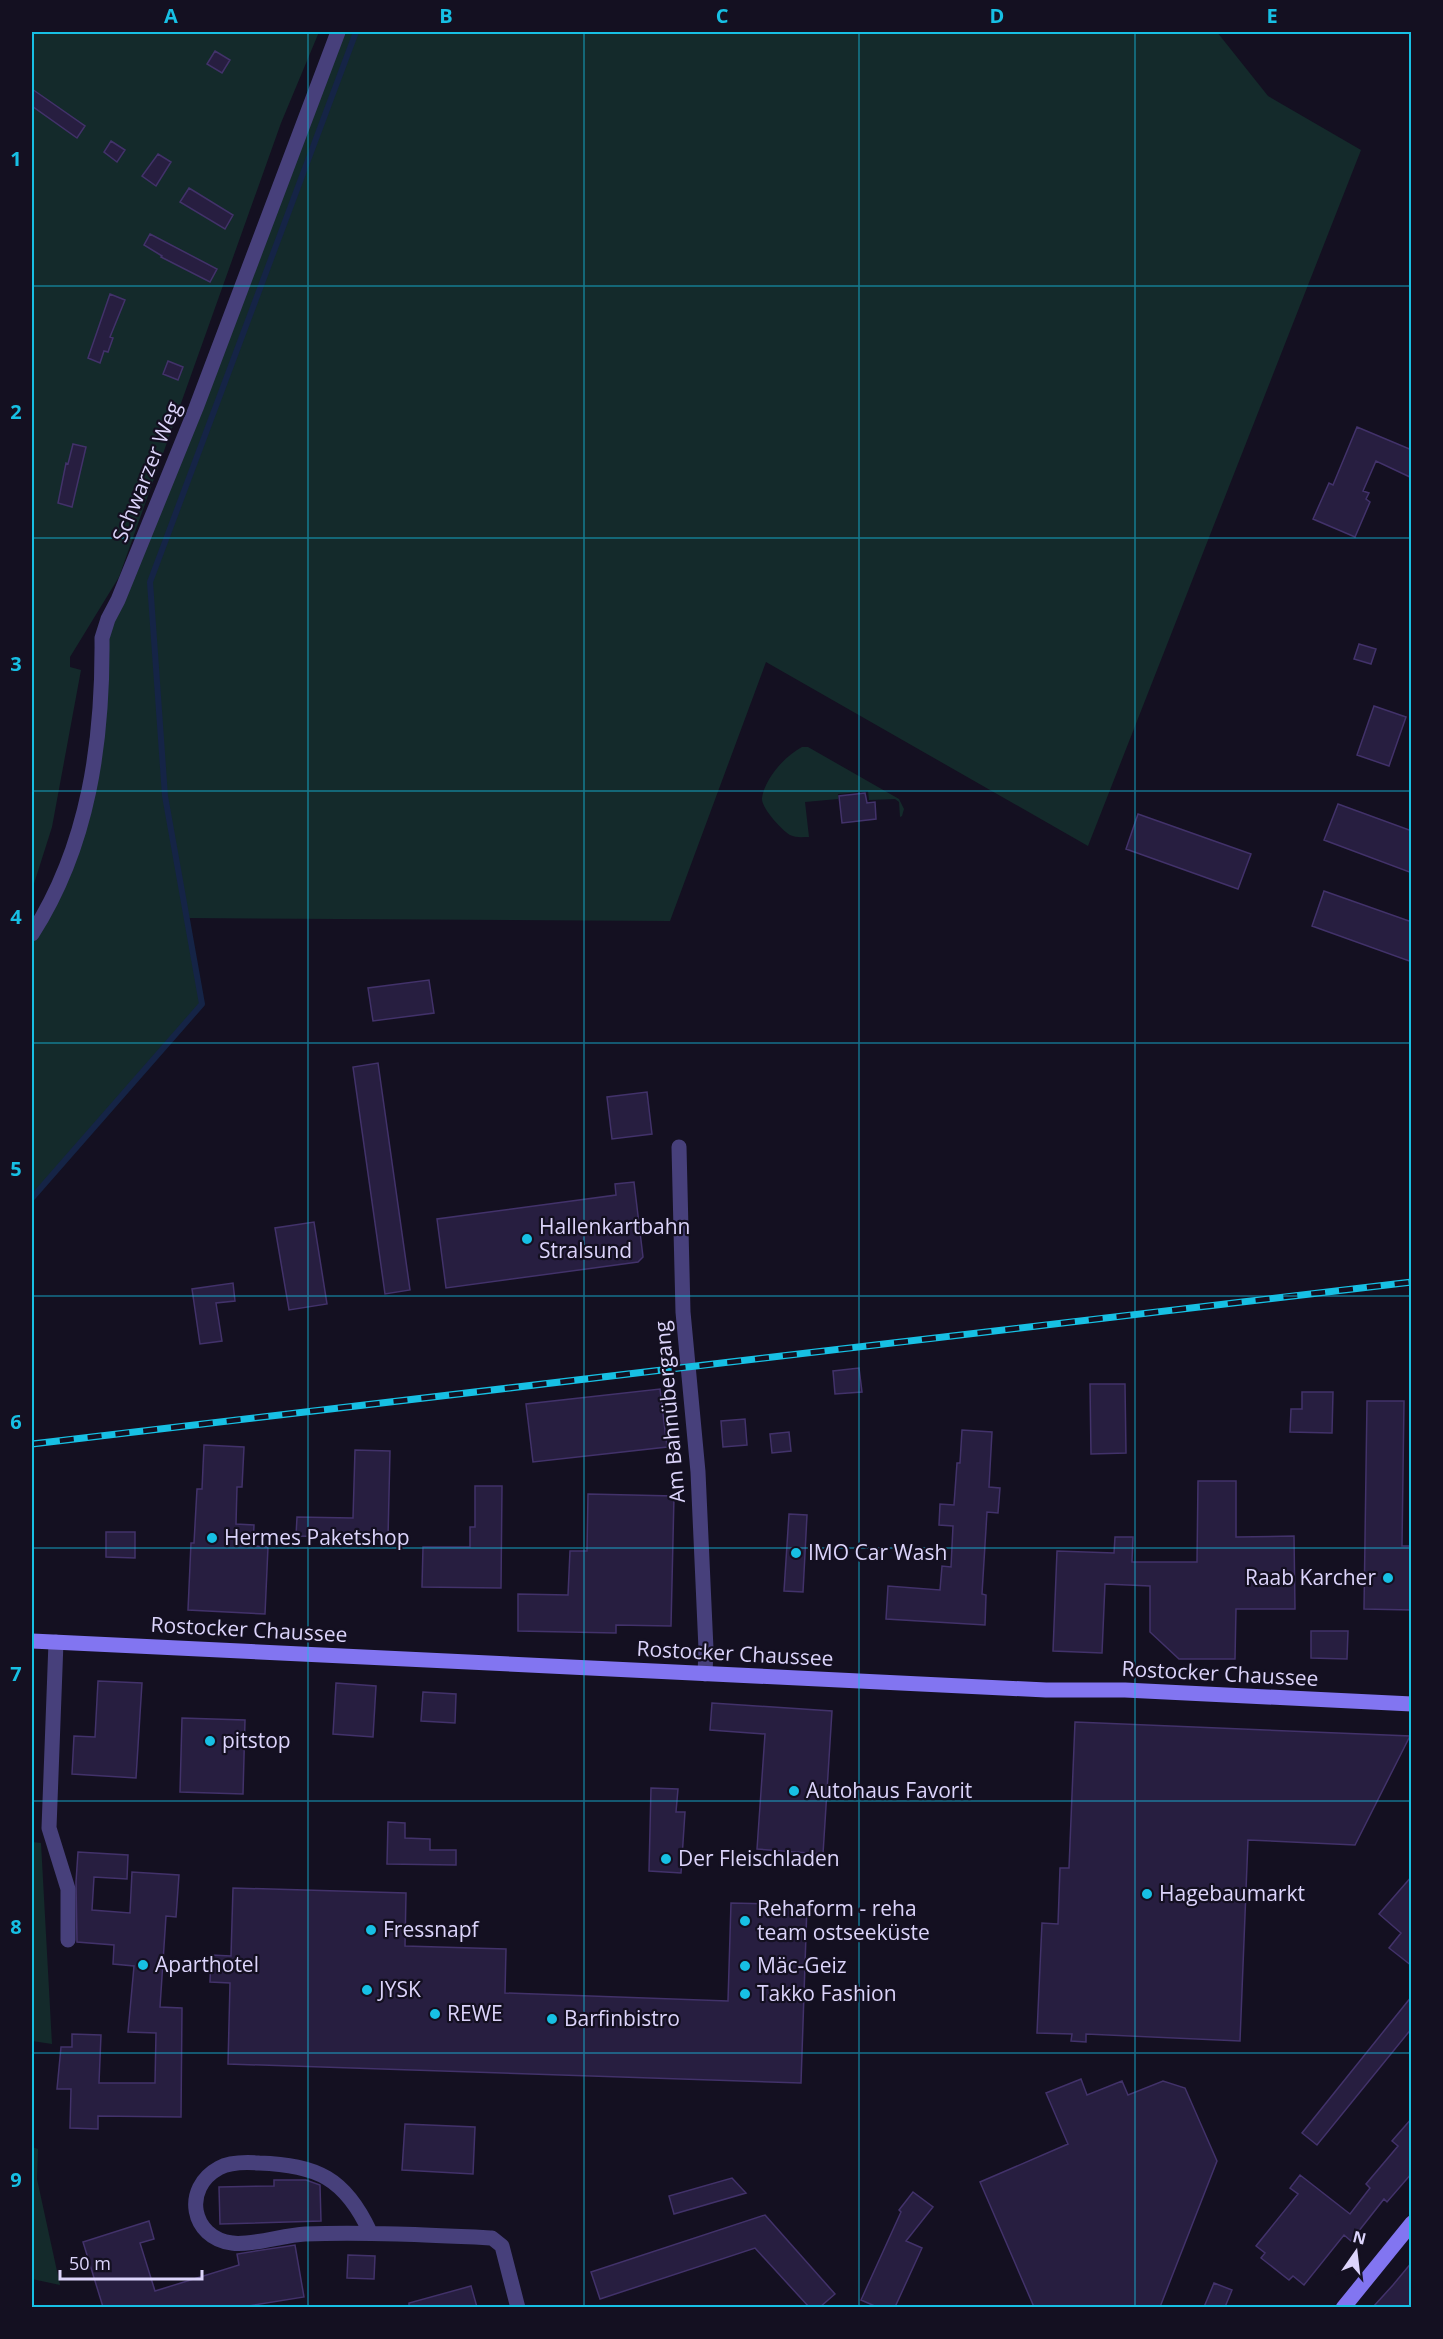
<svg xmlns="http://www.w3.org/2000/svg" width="1443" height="2339" font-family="'Open Sans',sans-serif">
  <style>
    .green { fill: #142a2b }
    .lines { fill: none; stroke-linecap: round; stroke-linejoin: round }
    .stream { stroke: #152446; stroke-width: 6 }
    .building { fill: #271e40; stroke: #42326a; stroke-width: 1.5 }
    .street { stroke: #47407b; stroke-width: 15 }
    .secondary { stroke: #8275f1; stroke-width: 15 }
    .rail-casing { stroke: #17c0e4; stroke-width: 7 }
    .rail { stroke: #141021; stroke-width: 4.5; stroke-dasharray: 14; stroke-linecap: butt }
    .grid { fill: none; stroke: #17c0e4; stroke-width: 1.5; stroke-opacity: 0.55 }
    .poi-dot { fill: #17c0e4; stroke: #141021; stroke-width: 2 }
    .labels { text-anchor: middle; stroke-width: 4.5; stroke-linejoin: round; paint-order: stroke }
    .street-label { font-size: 21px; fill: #dcd4fb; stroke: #141021 }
    .poi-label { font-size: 21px; fill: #dcd4fb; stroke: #141021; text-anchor: start }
    .neatline { fill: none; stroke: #17c0e4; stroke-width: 2 }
    .grid-label { font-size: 20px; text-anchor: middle; font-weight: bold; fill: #17c0e4 }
  </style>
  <rect width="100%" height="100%" fill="#141021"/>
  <path class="green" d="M32,32H319L281,123L119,577L70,657V667L81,670L52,827L32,890Z
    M338,32H1217L1268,96L1361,150L1088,846L766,662L670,921L187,918L202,1004L32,1198V934L78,836L102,638Z
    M802,747H808L899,799L904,809L902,816L900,817L899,802L895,799L869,800L868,791L838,794V799L805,802L809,837C802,837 796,838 790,835C782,830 761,808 762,798C765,778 785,756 802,747Z
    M32,1842L41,1843L52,2044L32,2041Z
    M32,2147L38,2149L37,2179L60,2285L32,2279Z"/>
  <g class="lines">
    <path class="stream" d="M32,1198L202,1004L165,796L150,582L356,32"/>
  </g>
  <path class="building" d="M215,51L230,60L222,73L207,64Z
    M32,89L85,126L77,138L32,106Z
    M111,141L125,150L117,162L104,152Z
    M158,154L171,162L156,186L142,176Z
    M189,188L233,215L225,229L180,202Z
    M150,234L217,269L210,282L161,257L162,256L144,245Z
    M110,294L125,300L110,337L113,338L108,352L104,351L100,363L88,358Z
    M168,361L183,367L178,380L163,374Z
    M1357,427L1412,450V478L1376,461L1363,491L1369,493L1366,499L1370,502L1355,537L1313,519L1329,483L1333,485Z
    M73,444L86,447L72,507L58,503L66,463L68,464Z
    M1359,644L1376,649L1371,664L1354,659Z
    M1374,706L1406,717L1389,766L1357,755Z
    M865,793L867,803L875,802L876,819L842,823L839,796Z
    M1338,804L1412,831V873L1324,840Z
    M1138,814L1251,854L1238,889L1126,849Z
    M1324,891L1412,922V962L1312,926Z
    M429,980L434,1013L373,1021L368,988Z
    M378,1063L410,1290L385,1294L353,1067Z
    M647,1092L652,1134L612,1139L607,1097Z
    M634,1182L643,1257L638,1262L446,1288L437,1219L616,1195L615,1184Z
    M314,1222L327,1304L289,1310L275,1228Z
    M233,1283L235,1301L216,1303L222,1341L200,1344L192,1289Z
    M859,1368L862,1392L835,1394L833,1371Z
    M1090,1384H1125L1126,1453L1091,1454Z
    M660,1389L667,1447L533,1462L526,1404Z
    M1302,1392H1333L1332,1433L1290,1432L1291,1409H1302Z
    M1367,1401H1404L1402,1546H1412V1610L1364,1609Z
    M745,1419L747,1445L723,1447L721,1421Z
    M962,1430L992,1432L989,1487L1000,1488L998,1513L987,1512L982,1594L986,1595L985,1625L886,1619L888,1586L940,1590L942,1566L951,1567L953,1526L939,1525L940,1504L954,1505L957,1463H960Z
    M789,1432L791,1451L772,1453L770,1434Z
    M204,1445L244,1447L242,1487H237L236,1524L254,1525L253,1546L268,1547L265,1614L188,1610L191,1543H194L197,1489H202Z
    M355,1450L390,1451L388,1538L296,1536L297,1517L353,1518Z
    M1198,1481H1236V1537L1294,1536L1295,1609H1236L1235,1659H1179L1150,1632V1586L1105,1584L1102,1653L1053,1651L1057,1551L1114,1553L1115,1537H1133L1132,1562H1197Z
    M475,1486H502L501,1588L422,1587L423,1547H470V1527H475Z
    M588,1494L674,1496L671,1626L616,1625V1633L518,1631V1594L568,1595L570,1551H587Z
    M789,1514L807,1515L803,1592L784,1591Z
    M106,1532H135V1558L106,1557Z
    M1311,1631H1348L1347,1659L1311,1658Z
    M98,1681L142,1683L136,1778L72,1774L74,1736L95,1737Z
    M336,1683L376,1686L373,1737L333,1734Z
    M423,1692L456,1694L455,1723L421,1721Z
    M712,1703L832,1711L823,1854L757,1849L765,1734L710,1730Z
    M182,1718L245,1720L243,1794L180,1792Z
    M1075,1722L1410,1736L1355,1845L1248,1840L1240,2041L1086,2034V2042L1071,2041L1072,2034L1037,2033L1042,1923L1058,1924L1060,1868H1069Z
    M651,1788L678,1789L676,1812H685L681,1873L649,1871Z
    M388,1822L405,1823V1838L430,1839V1850H456V1865L387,1864Z
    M78,1852L128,1855L127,1879L94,1877L92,1910L130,1913L132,1872L179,1875L176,1917L166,1916L160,2007L182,2008L181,2117L98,2116V2129L70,2128L71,2089H57L61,2047H72V2034L101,2035L99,2083H155L156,2033L128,2032L134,1966L113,1964L114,1945L77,1942L76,1882Z
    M1412,1876V1966L1389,1948L1401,1933L1379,1914Z
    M233,1888L406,1893L405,1946L506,1949L505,1993L728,2001L731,1903L807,1905L801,2083L228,2064L230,1983L210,1982L211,1955L231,1956Z
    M1412,1996V2028L1317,2145L1302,2133Z
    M1081,2079L1087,2095L1122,2081L1128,2095L1163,2081L1185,2088L1217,2161L1160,2307H1034L980,2182L1068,2144L1046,2093Z
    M1412,2118V2173L1387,2202L1384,2199L1351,2241L1344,2235L1304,2285L1293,2276L1289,2280L1261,2258L1265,2253L1256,2246L1298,2194L1290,2188L1300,2175L1350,2214L1370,2188L1366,2184L1398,2146L1392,2141Z
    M405,2124L475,2127L473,2174L402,2170Z
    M732,2178L746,2193L674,2214L669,2196Z
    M274,2180H306L320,2185L321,2221L220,2224L219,2187L274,2186Z
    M913,2192L933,2207L906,2241L922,2248L895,2307H877L861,2300L901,2212L899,2210Z
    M765,2215L835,2294L820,2307H809L755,2248L600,2299L591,2272Z
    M149,2221L154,2239L140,2243L155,2291L239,2265L237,2254L295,2245L304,2297L242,2307H103L83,2242Z
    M348,2255L375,2256L374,2279L347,2278Z
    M1412,2262V2307H1373L1393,2285Z
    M1214,2283L1232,2290L1225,2307H1204Z
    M471,2286L477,2307H409V2303Z"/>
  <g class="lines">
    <path class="street" d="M32,934C89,845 103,741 102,638L108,619L118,600L196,408L338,32
      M679,1147L683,1312L698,1472L706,1649L705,1674
      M56,1642L49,1828L68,1889V1940
      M370,2232C345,2178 317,2165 259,2163C246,2162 230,2162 219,2168C182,2188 191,2238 232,2243C250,2246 284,2235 305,2234C367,2232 429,2235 492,2238L502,2246L518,2308"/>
    <path class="secondary" d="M32,1641L1046,1690H1125L1412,1704
      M1343,2308L1412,2223"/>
    <g class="rail-casing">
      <path id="rail" d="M32,1444L1412,1282"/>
    </g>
    <use href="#rail" class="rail"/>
  </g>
  <path class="grid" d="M308,32V2308M584,32V2308M859,32V2308M1135,32V2308M32,286H1412M32,538H1412M32,791H1412M32,1043H1412M32,1296H1412M32,1548H1412M32,1801H1412M32,2053H1412"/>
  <g class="poi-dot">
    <circle cx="527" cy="1239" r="6"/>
    <circle cx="212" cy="1538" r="6"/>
    <circle cx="796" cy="1553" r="6"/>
    <circle cx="1388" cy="1578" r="6"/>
    <circle cx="210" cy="1741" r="6"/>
    <circle cx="794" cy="1791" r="6"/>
    <circle cx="666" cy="1859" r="6"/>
    <circle cx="1147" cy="1894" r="6"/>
    <circle cx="745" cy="1921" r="6"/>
    <circle cx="371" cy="1930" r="6"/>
    <circle cx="143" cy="1965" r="6"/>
    <circle cx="745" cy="1966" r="6"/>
    <circle cx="367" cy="1990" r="6"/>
    <circle cx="745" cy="1994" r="6"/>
    <circle cx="435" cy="2014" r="6"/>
    <circle cx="552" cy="2019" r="6"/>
  </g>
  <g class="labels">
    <g class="street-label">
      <text transform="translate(147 472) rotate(-68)" y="7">Schwarzer Weg</text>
      <text transform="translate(670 1412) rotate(-95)" y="7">Am Bahnübergang</text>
      <text transform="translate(249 1630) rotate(3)" y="7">Rostocker Chaussee</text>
      <text transform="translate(735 1654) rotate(3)" y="7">Rostocker Chaussee</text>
      <text transform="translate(1220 1674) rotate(3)" y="7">Rostocker Chaussee</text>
    </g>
    <g class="poi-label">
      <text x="539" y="1234">Hallenkartbahn<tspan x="539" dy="24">Stralsund</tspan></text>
      <text x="224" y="1545">Hermes Paketshop</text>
      <text x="808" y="1560">IMO Car Wash</text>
      <text x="1376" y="1585" text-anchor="end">Raab Karcher</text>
      <text x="222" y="1748">pitstop</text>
      <text x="806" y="1798">Autohaus Favorit</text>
      <text x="678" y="1866">Der Fleischladen</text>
      <text x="1159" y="1901">Hagebaumarkt</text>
      <text x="757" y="1916">Rehaform - reha<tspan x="757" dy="24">team ostseeküste</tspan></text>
      <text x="383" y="1937">Fressnapf</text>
      <text x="155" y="1972">Aparthotel</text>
      <text x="757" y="1973">Mäc-Geiz</text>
      <text x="379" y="1997">JYSK</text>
      <text x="757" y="2001">Takko Fashion</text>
      <text x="447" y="2021">REWE</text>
      <text x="564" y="2026">Barfinbistro</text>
    </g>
  </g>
  <rect width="1443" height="2339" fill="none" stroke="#141021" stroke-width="66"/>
  <g transform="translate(1356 2252) rotate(14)" stroke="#141021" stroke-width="4.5" paint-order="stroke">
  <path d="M0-4.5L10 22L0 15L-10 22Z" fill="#dcd4fb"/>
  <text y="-9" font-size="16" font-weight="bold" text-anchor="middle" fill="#dcd4fb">N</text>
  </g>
  <path d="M60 2270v9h142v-9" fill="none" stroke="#dcd4fb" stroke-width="3"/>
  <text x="69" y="2270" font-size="18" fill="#dcd4fb" stroke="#141021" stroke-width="4.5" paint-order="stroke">50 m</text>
  <rect x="33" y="33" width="1377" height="2273" class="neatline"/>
  <g class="grid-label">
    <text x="171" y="23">A</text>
    <text x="446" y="23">B</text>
    <text x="722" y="23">C</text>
    <text x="997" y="23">D</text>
    <text x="1272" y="23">E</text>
    <text x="16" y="166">1</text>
    <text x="16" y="419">2</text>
    <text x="16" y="671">3</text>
    <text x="16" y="924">4</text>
    <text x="16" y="1176">5</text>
    <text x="16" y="1429">6</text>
    <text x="16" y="1681">7</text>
    <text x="16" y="1934">8</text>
    <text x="16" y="2187">9</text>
  </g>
</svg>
